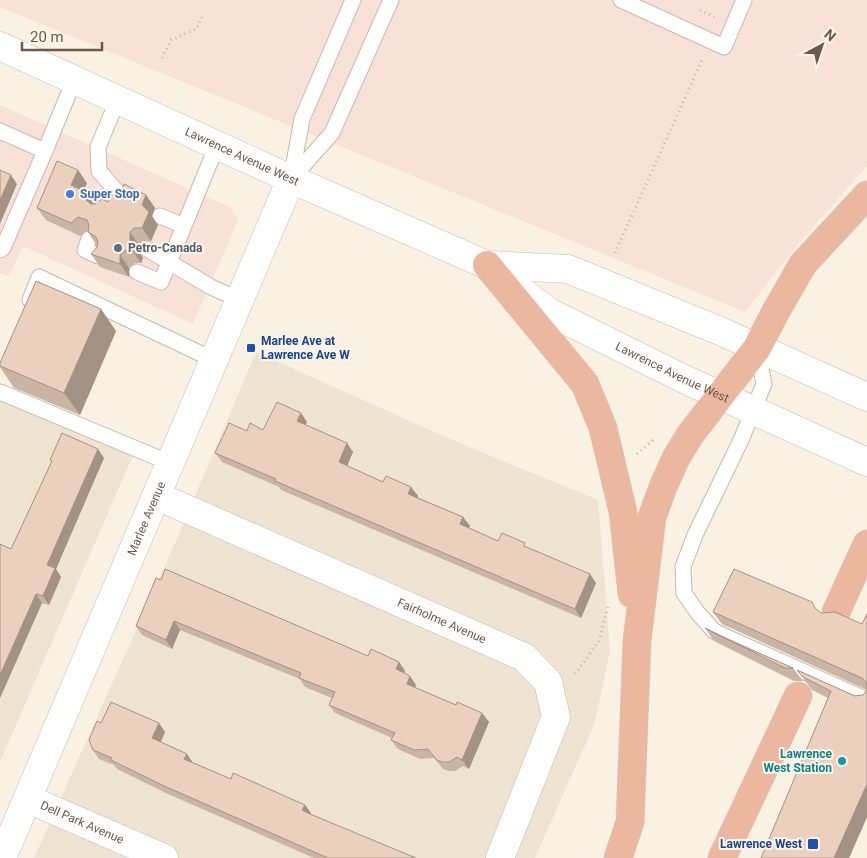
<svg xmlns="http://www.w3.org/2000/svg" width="867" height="858" font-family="Roboto,sans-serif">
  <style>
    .residential { fill: #efe3d1 }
    .commercial { fill: #f8e2d7 }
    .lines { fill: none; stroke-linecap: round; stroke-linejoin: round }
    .lane-casing { stroke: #c8b9ab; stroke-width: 17 }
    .street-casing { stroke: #c8b9ab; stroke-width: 29 }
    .secondary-casing { stroke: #cdbbab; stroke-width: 29 }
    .highway-casing { stroke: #d6d1cd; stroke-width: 29 }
    .path { stroke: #cfb5a1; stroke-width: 3; stroke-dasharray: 1 4; stroke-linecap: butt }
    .lane { stroke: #fff; stroke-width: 15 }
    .street { stroke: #fff; stroke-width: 28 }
    .secondary { stroke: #fff; stroke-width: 28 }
    .highway { stroke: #ecb79f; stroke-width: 28 }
    .lane-bridge-casing { stroke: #c8b9ab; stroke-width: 17; stroke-linecap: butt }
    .lane-bridge { stroke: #fff; stroke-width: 15 }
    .wall { fill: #cab4a3 }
    .shaded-wall { fill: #a49284 }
    .building { fill: #ebd1bd; stroke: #a49284 }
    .shop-dot { fill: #3f7fe0; stroke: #fcf5e7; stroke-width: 2 }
    .service-dot { fill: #5c6f8a; stroke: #fcf5e7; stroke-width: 2 }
    .transit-dot { fill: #1a4fb4; stroke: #fcf5e7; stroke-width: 2 }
    .culture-dot { fill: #0f9aa8; stroke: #fcf5e7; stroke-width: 2 }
    .labels { text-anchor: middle; stroke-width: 4; stroke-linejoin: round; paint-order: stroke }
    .street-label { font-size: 12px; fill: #6d594c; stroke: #fcf5e7 }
    .shop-label { font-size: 12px; font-weight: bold; fill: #366cbe; stroke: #fcf5e7; text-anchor: start }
    .service-label { font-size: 12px; font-weight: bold; fill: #4e5e75; stroke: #fcf5e7; text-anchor: start }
    .transit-label { font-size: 12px; font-weight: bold; fill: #164399; stroke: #fcf5e7; text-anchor: start }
    .culture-label { font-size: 12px; font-weight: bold; fill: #0d838f; stroke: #fcf5e7; text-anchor: end }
  </style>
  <rect width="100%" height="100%" fill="#f9f1e2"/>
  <path class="residential" d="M256,352L450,439L598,500L610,651L594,725L535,858H34L176,541Z
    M0,396L134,453L0,762Z"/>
  <path class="commercial" d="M0,0H867V166L798,244L745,312L0,7Z
    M0,105L230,207L238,220L193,324L23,246L9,277L0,273Z"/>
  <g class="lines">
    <g class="lane-casing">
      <path id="lane" d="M621,0L724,47L744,0
        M118,99L98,147L99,171L124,200
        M0,131L45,151L75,78
        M291,179L332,133L391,0
        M291,179L302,119L353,0
        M160,216L184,226L217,145
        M89,239L85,250L98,256
        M147,249L211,287L240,300
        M0,250L3,248L45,151
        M137,272L161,282L184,226
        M30,300L39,277L214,360
        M0,392L170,463
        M733,640L714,631L697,612L684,593L683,567L695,535L741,440L764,384L757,348"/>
    </g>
    <g class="street-casing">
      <g id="street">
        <path id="s1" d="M157,496L524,657L548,682L556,717L500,858"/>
        <path id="s2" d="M28,799L164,858"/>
      </g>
    </g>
    <g class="secondary-casing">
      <g id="secondary">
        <path id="s3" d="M0,46L291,179L487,265L549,312L684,379L867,462"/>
        <path d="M487,265L568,269L720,331L867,397"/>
        <path id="s4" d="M2,858L291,179"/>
      </g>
    </g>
    <g class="highway-casing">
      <path id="highway" d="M487,265L585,384L603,428L623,512L632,594
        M836,612L867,544
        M618,858L630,822L637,641L652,517L663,487L676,458L690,435L757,348L776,311L803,264L867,195
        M722,858L798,696"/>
    </g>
    <path class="path" d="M700,10L715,17
      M162,58L171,40L196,29L202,17
      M615,253L702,60
      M637,454L653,440
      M575,674L599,641L608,607"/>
    <use href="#lane" class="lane"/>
    <use href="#street" class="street"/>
    <use href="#secondary" class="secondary"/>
    <use href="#highway" class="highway"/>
    <g class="lane-bridge-casing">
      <path id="lane-bridge" d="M733,640L867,700"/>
    </g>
    <use href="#lane-bridge" class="lane-bridge"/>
  </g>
  <path class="wall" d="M87,183L84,191L94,204L146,195L155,208L152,216L158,225L151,241H143L139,245V251L143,258L141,263H135L129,268V277L100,267L91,254L97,247V246L88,232V230H87L80,236L46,220L37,208Z
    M116,331L80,415L14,388L0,367V363Z
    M307,422L305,425L353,452L347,466L383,482L411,487L418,496L417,497L463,517L470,526L469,528L498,541L528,548L596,583L581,618L281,490L279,487L222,462L215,453L247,431L263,430Z
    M104,458L56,569L61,577L49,605L42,603L0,698V544L11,549L52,462L50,460Z
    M156,578L368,656L399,662L405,671L404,673L416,685L415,688L456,705L482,713L489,722L469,769L463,766L455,771H449L443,769L434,758L420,759L398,749L391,740L392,738L335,713L329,705L332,698L305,687L300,679L180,630L172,649L142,635L136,626Z
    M818,611L821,613L862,624L867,614V817L849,858H761L828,698L812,690L797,670L855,696L863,695L867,690L722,624L713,612Z
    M705,628L793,668L803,681H794L714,641Z
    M165,732L161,742L193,763L231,779L305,805L311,813L310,815L416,858H314L168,794L117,769L114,765L99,759L93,750Z"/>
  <path class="shaded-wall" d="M78,170L87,183L80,198L71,185Z
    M11,175L17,184L0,224V200Z
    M85,192L94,205L95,213L86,200Z
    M146,195L155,208L152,216L158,225L151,241L142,228V205Z
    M130,232L139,245V251L143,258L141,263L132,250L130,240Z
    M120,255L129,268V277L120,264Z
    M101,309L116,331L80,415L64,393Z
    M301,413L307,422L303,430L297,421Z
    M347,443L353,452L345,471L339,462Z
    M98,449L104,458L56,569L61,577L49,605L43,596L47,565Z
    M411,487L418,496L415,503L408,494Z
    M463,517L470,526L466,533L460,524Z
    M590,574L596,583L581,618L575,609Z
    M36,594L42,603L0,698V675Z
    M174,621L180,630L172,649L166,640Z
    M399,662L405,671L402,678L396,669Z
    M410,676L416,685L413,693L407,684Z
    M482,713L489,722L469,769L462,760Z
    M159,723L165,732L158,747L152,738Z
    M187,754L193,763L184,759Z
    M867,784V817L849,858H834Z
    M305,805L311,813L309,819L302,810Z"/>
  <path class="building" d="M57,161L78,170L71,185L85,192L86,200L91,204H95L102,199L108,202L111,195L121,194L124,184L146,195L142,205L149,212L142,228H134L130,232V240L134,245L132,250H126L120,255V264L91,254L97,247L98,242L96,237L88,232L89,225L87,220L78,217L71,223L37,208Z
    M0,170L11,175L0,200Z
    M36,281L101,309L64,393L0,366V363Z
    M277,402L301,413L297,421L347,443L339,462L383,482L386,476L411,487L408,494L463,517L460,524L498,541L502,533L525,543L524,546L590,574L575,609L275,481L276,479L215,453L229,423L247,431L250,423L263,430Z
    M62,433L98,449L47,565L55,568L43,596L36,594L0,675V544L11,549L52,461L50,460Z
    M165,569L368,656L371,649L399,662L396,669L410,676L407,684L456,705L457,702L482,713L462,760L457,757L449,762H442L437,760L428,749L414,750L391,740L395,733L329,705L335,692L299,678L301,673L174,621L166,640L136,626L156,578L161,580Z
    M734,569L812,602L815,608L821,613L835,612L862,624L867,614V784L834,858H761L831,691L803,677L797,670L855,696L863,695L867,690L866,682L862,678L713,612Z
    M705,628L720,636L793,668H785Z
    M111,702L159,723L152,738L187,754L184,759L231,779L233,773L305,805L302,810L310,814L416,858H328L162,785L111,760L112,758L93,750L89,740L97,721L101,723Z"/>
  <circle class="shop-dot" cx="70" cy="194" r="5"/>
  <circle class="service-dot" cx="118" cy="248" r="5"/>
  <g class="transit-dot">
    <rect x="246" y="343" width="10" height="10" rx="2.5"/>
    <rect x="807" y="838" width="12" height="12" rx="2.5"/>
  </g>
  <circle class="culture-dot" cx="842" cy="761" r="5"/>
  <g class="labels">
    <g class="street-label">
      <text dy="4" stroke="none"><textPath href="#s3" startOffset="266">Lawrence Avenue West</textPath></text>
      <text dy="4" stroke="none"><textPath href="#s3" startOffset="749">Lawrence Avenue West</textPath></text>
      <text dy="4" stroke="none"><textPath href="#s4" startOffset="369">Marlee Avenue</textPath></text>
      <text dy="4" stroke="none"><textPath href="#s1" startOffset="311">Fairholme Avenue</textPath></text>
      <text dy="4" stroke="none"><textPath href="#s2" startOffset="59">Dell Park Avenue</textPath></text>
    </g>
    <g class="shop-label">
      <text x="80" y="198">Super Stop</text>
    </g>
    <g class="service-label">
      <text x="128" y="252">Petro-Canada</text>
    </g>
    <g class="transit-label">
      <text x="261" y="345">Marlee Ave at<tspan x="261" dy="14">Lawrence Ave W</tspan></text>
      <text x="802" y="848" text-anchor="end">Lawrence West</text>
    </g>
    <g class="culture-label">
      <text x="832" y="758">Lawrence<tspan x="832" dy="14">West Station</tspan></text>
    </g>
  </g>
  <g transform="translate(822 45) rotate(40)" stroke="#fcf5e7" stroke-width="4" paint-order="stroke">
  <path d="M0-4L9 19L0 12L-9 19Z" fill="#6d594c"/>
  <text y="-8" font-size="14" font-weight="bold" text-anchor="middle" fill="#6d594c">N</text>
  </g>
  <path d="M22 42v8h80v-8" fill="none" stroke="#6d594c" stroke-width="2.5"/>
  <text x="30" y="42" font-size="15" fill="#6d594c" stroke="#fcf5e7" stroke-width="4" paint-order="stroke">20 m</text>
</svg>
